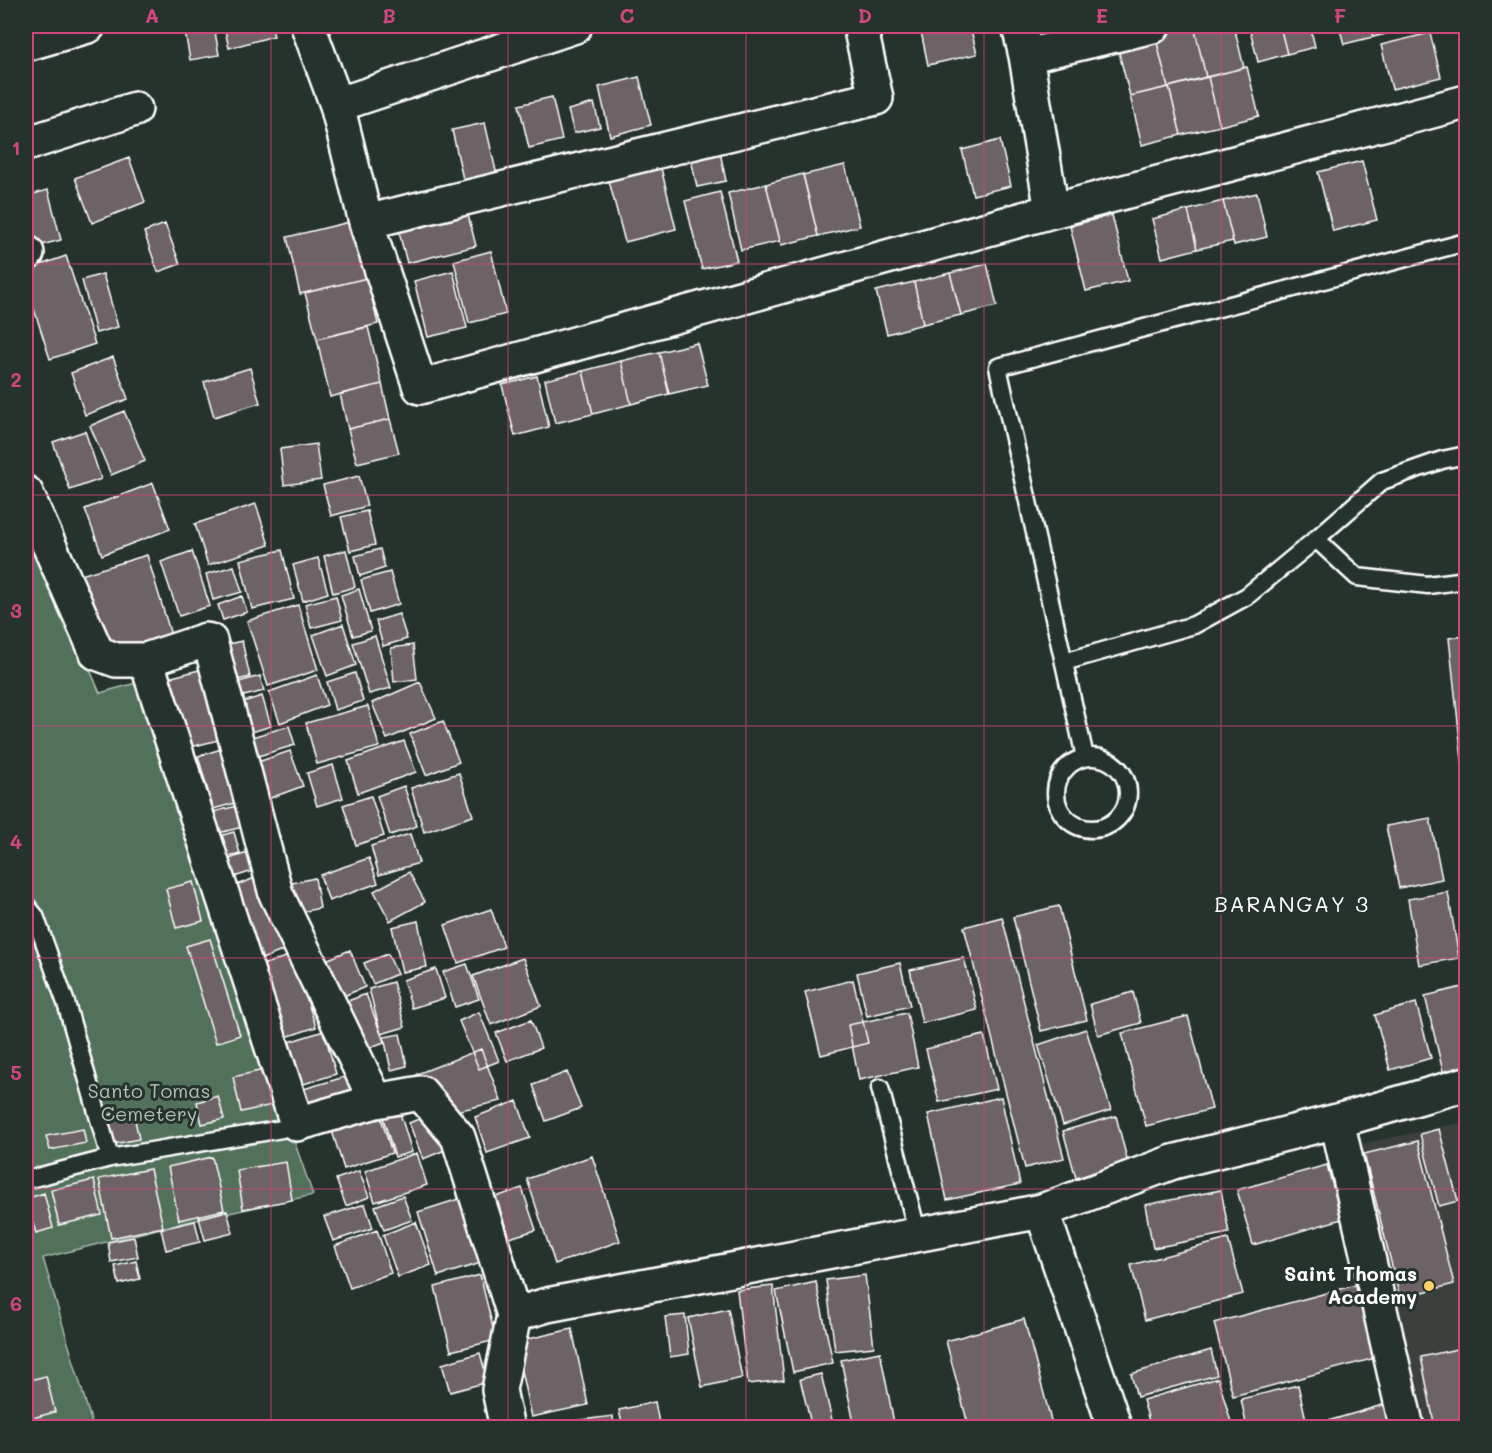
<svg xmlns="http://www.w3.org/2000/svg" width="1492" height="1453" font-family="Mali,sans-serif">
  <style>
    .built { fill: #3b413e }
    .green { fill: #51715a; stroke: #a8b8ac; stroke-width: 1.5 }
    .building { fill: #6d6265; stroke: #fff; stroke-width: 1.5 }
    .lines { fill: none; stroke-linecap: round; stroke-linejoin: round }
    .service-casing { stroke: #fff; stroke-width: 21 }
    .minor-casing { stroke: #fff; stroke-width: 38 }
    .service { stroke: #26332d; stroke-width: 16 }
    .minor { stroke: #26332d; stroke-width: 33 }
    .grid { fill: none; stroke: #ce467c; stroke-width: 1.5; stroke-opacity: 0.55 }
    .poi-dot { fill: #ffd166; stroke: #26332d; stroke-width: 2 }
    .labels { text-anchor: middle; stroke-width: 6; stroke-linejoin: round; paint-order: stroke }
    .park-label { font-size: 20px; fill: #b1bfb5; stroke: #26332d }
    .poi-label { font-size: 20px; font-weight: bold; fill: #fff; stroke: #26332d; text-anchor: end }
    .quarter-label { font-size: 22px; letter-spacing: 1.5px; fill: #fff; stroke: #26332d }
    .neatline { fill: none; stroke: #ce467c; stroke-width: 2 }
    .grid-label { font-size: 20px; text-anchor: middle; font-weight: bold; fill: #ce467c }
  </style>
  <rect width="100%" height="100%" fill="#26332d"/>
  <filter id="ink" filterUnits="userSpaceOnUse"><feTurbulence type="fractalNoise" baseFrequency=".0167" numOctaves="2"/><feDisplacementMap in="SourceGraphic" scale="12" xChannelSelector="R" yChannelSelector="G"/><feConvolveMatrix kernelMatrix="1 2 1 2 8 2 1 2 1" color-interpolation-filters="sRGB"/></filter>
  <g filter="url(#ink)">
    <path class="built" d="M1466,1122V1427H1424L1361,1144Z"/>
    <path class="green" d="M26,520L100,693L161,676L208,894L313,1195L169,1226L43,1258L93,1427H26Z"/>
    <path class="building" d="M184,26H214L219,55L190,60Z
      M224,26H271L274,36L229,48Z
      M928,26H970L977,54L928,65L920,27Z
      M1026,26H1066L1030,38Z
      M1194,26L1206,77L1168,87L1155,35Z
      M1194,26H1234L1244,68L1206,77Z
      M1249,26H1280L1287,54L1258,62Z
      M1280,26H1310L1315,47L1287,54Z
      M1339,26H1370L1373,37L1344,44Z
      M1370,26H1419L1373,37Z
      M1430,33L1441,77L1392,89L1381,45Z
      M1155,35L1168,87L1130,96L1117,45Z
      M1247,67L1259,116L1220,126L1208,77Z
      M639,77L651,125L610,136L599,87Z
      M1208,77L1220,126L1181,135L1169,87Z
      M1169,87L1181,135L1142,145L1130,96Z
      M552,97L562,140L529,148L519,105Z
      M594,103L600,127L574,133L568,110Z
      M485,123L498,180L465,188L452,130Z
      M1000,140L1011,186L973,195L962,150Z
      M720,152L726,181L697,187L691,159Z
      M129,158L145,202L92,223L75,178Z
      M1362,161L1377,220L1333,231L1318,172Z
      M660,164L676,229L625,242L608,177Z
      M845,165L860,226L818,236L803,175Z
      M803,174L818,236L781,245L766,184Z
      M766,184L780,241L741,250L728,193Z
      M48,190L61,240L26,249V196Z
      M720,192L737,261L702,269L685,201Z
      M1257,193L1267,237L1234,245L1223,201Z
      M1223,201L1233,241L1197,249L1188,210Z
      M1188,210L1197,249L1162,258L1152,219Z
      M467,211L476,246L407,263L398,228Z
      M1112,215L1128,281L1086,291L1070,226Z
      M354,221L367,278L300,294L287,237Z
      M165,224L180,264L158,272L144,232Z
      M491,251L506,314L469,323L454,261Z
      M66,256L95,344L50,359L26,284V270Z
      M987,264L997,306L961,315L950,273Z
      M453,271L467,328L428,337L414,281Z
      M950,273L961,315L923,324L914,282Z
      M103,274L118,327L96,333L82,280Z
      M367,278L378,324L317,339L305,293Z
      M914,282L923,324L887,334L876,291Z
      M368,327L382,384L330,397L317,339Z
      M697,343L708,385L669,394L659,352Z
      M659,352L669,394L631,404L621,361Z
      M113,357L128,399L85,415L71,373Z
      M621,361L631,404L593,414L583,371Z
      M250,368L260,403L214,417L204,382Z
      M583,371L593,414L555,423L545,380Z
      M537,376L549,427L515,436L502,385Z
      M382,384L390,419L348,429L340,394Z
      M124,411L145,461L111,475L90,426Z
      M390,419L399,453L357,463L348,429Z
      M85,431L101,479L70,490L53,442Z
      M316,444L321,480L284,485L280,449Z
      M359,476L367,506L331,516L323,485Z
      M153,483L170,529L102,555L85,509Z
      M256,504L269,545L208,565L195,524Z
      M367,511L375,545L350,551L341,517Z
      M380,549L385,568L360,576L355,556Z
      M282,550L294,599L252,609L240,560Z
      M346,550L355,587L333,593L324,556Z
      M192,551L210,606L179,616L161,562Z
      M147,555L171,635L105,655L81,575Z
      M318,558L328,593L303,601L293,565Z
      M234,566L242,592L213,600L206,574Z
      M390,572L399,604L370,613L361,580Z
      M359,589L371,631L353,636L341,595Z
      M242,596L247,612L223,620L218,605Z
      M336,596L342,620L311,628L305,604Z
      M298,605L318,670L268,686L247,621Z
      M399,614L407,639L383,646L376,621Z
      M343,624L356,665L327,676L313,635Z
      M375,636L391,688L369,694L353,643Z
      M1466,636V769H1463L1449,638Z
      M242,641L250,677L224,683L215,647Z
      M413,645L417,679L394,682L391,648Z
      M207,668L226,738L187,748L168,678Z
      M355,673L363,701L335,710L327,682Z
      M317,675L327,705L280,723L269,692Z
      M260,676L264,691L232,699L228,685Z
      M420,682L436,718L387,739L372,703Z
      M262,696L271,726L239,736L230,706Z
      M368,706L379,747L317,764L306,723Z
      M443,721L459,762L426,775L410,734Z
      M289,726L295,745L248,759L242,740Z
      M26,727L30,745L26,746Z
      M404,741L416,772L358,793L348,761Z
      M228,747L243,801L213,809L198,756Z
      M290,751L303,786L265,800L252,764Z
      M333,765L343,798L317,806L307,773Z
      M459,773L473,816L424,832L411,788Z
      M404,786L417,826L390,835L377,796Z
      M371,796L384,836L356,845L343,805Z
      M245,804L250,825L215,834L209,813Z
      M1430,818L1442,879L1399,888L1386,826Z
      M234,832L240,854L217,860L212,838Z
      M410,834L419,863L379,875L371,846Z
      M247,853L253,871L234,877L229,859Z
      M369,858L378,883L329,901L320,875Z
      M409,872L425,902L390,921L374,891Z
      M268,873L295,946L249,964L221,891Z
      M315,878L320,908L288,915L282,885Z
      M193,882L203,921L176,928L166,889Z
      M1448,892L1459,958L1419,965L1408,899Z
      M1059,906L1087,1020L1041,1031L1013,917Z
      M491,909L504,947L458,963L445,925Z
      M1002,917L1064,1158L1025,1168L964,927Z
      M418,921L427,967L402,972L392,927Z
      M210,939L240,1035L216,1043L186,946Z
      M350,950L365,987L329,1002L314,965Z
      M388,954L397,974L373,984L364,963Z
      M292,955L316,1027L274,1041L250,969Z
      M523,958L541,1006L491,1025L473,976Z
      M964,958L977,1010L922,1023L910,970Z
      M900,963L910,1006L867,1016L857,973Z
      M467,964L479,999L455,1007L443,972Z
      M436,969L445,998L412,1008L403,980Z
      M853,980L868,1043L821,1055L805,992Z
      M393,982L405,1027L381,1034L369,989Z
      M1466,986V1074L1445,1080L1425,996Z
      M1133,992L1141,1023L1098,1035L1090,1004Z
      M366,994L384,1042L353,1054L335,1006Z
      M1416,1003L1431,1058L1390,1070L1375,1015Z
      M479,1012L499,1061L479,1069L459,1021Z
      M907,1013L918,1067L859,1080L848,1025Z
      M1188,1016L1212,1109L1146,1126L1122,1033Z
      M531,1020L541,1048L507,1061L496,1033Z
      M1086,1029L1111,1110L1063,1125L1038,1045Z
      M324,1031L336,1074L297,1086L285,1043Z
      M400,1034L407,1066L391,1070L384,1037Z
      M984,1035L997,1089L939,1102L926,1049Z
      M481,1049L501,1101L452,1112L417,1074Z
      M264,1070L272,1105L241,1112L233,1077Z
      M567,1072L581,1108L546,1121L533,1085Z
      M355,1074L363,1104L301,1122L293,1092Z
      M218,1096L224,1119L202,1124L197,1102Z
      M1001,1097L1020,1184L947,1200L928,1114Z
      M517,1101L530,1138L487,1153L475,1117Z
      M133,1111L139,1139L113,1144L108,1115Z
      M400,1113L412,1152L395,1157L383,1118Z
      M431,1114L445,1150L423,1159L409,1123Z
      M380,1115L392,1153L344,1169L332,1131Z
      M1116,1116L1128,1163L1076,1178L1063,1131Z
      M83,1129L86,1143L50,1150L46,1136Z
      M1439,1129L1458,1201L1439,1206L1420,1134Z
      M1418,1141L1454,1284L1400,1298L1364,1154Z
      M417,1153L427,1185L375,1202L365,1171Z
      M592,1156L620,1241L555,1264L527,1179Z
      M212,1157L224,1210L179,1220L168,1167Z
      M286,1162L292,1200L243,1209L237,1170Z
      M1327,1165L1342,1219L1253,1245L1237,1190Z
      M150,1169L163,1227L111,1238L99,1179Z
      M359,1171L369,1197L346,1206L336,1179Z
      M94,1180L102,1215L59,1225L51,1190Z
      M522,1188L536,1230L509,1238L496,1197Z
      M1221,1190L1229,1233L1153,1248L1145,1205Z
      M44,1193L53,1228L36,1233L26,1199Z
      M403,1196L412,1220L384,1230L375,1206Z
      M462,1198L481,1263L438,1276L418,1212Z
      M365,1204L373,1228L333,1241L324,1217Z
      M227,1211L233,1233L205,1240L199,1218Z
      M26,1218L32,1248L26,1249Z
      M195,1221L200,1242L166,1250L161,1229Z
      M416,1222L431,1265L398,1277L383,1235Z
      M377,1230L391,1273L350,1288L335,1246Z
      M134,1237L138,1257L111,1262L108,1242Z
      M1228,1239L1243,1294L1145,1320L1131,1265Z
      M136,1261L140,1279L119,1284L115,1266Z
      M480,1275L496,1340L451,1351L435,1287Z
      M865,1275L874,1347L835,1351L826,1280Z
      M816,1282L833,1363L793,1372L776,1291Z
      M1360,1284L1379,1357L1233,1396L1214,1323Z
      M773,1286L784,1380L748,1384L737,1290Z
      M728,1309L742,1378L702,1387L688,1318Z
      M685,1315L689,1354L670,1357L665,1317Z
      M1024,1319L1053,1428H969L946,1341Z
      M572,1329L588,1405L531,1417L515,1342Z
      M1466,1347V1428H1435L1421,1357Z
      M1211,1350L1217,1375L1137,1397L1131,1374Z
      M880,1352L895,1428H855L841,1360Z
      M480,1353L488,1382L450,1392L442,1364Z
      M821,1374L834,1428H812L800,1379Z
      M46,1376L55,1412L29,1419L26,1405V1381Z
      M1218,1378L1231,1422L1214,1428H1151L1143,1400Z
      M1298,1385L1307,1424L1293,1428H1247L1241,1399Z
      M655,1402L660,1428H623L619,1410Z
      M1386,1404L1393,1428H1304Z
      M613,1416L614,1428H566V1422Z"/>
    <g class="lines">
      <g class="service-casing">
        <path id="service" d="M1316,539L1357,577L1428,585L1466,580
          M1064,662L1194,625L1247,596L1316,539L1382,481L1442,460L1466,455
          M1085,757L998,367L1466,242
          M1056 793a36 36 0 1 1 72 0a36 36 0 1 1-72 0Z
          M26,905L35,916L66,1003L110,1158
          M880,1088L918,1235
          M26,1180L110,1158L282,1129L297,1124"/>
      </g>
      <g class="minor-casing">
        <path id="minor" d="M308,26L337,105L366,222L420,387L1052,211L1466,102
          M1019,26L1026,56L1052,211
          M26,44L88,26
          M1026,56L1153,26
          M337,105L575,26
          M26,144L135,109
          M366,222L876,98L860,26
          M26,254L27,253
          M26,493L97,653L116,660H146L297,1124L376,1101L421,1093L458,1137L514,1315
          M146,660L206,640L210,641L276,894L376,1101
          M1337,1121L1407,1428
          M1042,1211L1115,1428
          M507,1428L499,1390L514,1315L547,1305L1042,1211L1173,1162L1337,1121L1466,1084"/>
      </g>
      <use href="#service" class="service"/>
      <use href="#minor" class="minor"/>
    </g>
  </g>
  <path class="grid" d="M271,26V1428M508,26V1428M746,26V1428M984,26V1428M1221,26V1428M26,264H1466M26,495H1466M26,726H1466M26,958H1466M26,1189H1466"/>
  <circle class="poi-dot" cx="1429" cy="1286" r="6"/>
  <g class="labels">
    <g class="park-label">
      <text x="149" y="1098">Santo Tomas<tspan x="149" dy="23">Cemetery</tspan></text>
    </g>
    <g class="poi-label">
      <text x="1417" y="1281">Saint Thomas<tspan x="1417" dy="23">Academy</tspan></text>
    </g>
    <g class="quarter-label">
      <text x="1292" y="912">BARANGAY 3</text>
    </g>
  </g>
  <rect width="1492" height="1453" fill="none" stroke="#26332d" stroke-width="66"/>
  <rect x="33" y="33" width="1426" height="1387" class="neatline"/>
  <g class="grid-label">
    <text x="152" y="23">A</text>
    <text x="389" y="23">B</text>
    <text x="627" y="23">C</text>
    <text x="865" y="23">D</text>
    <text x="1102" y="23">E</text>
    <text x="1340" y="23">F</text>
    <text x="16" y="155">1</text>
    <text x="16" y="387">2</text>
    <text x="16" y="618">3</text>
    <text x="16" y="849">4</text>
    <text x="16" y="1080">5</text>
    <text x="16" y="1311">6</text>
  </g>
</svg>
